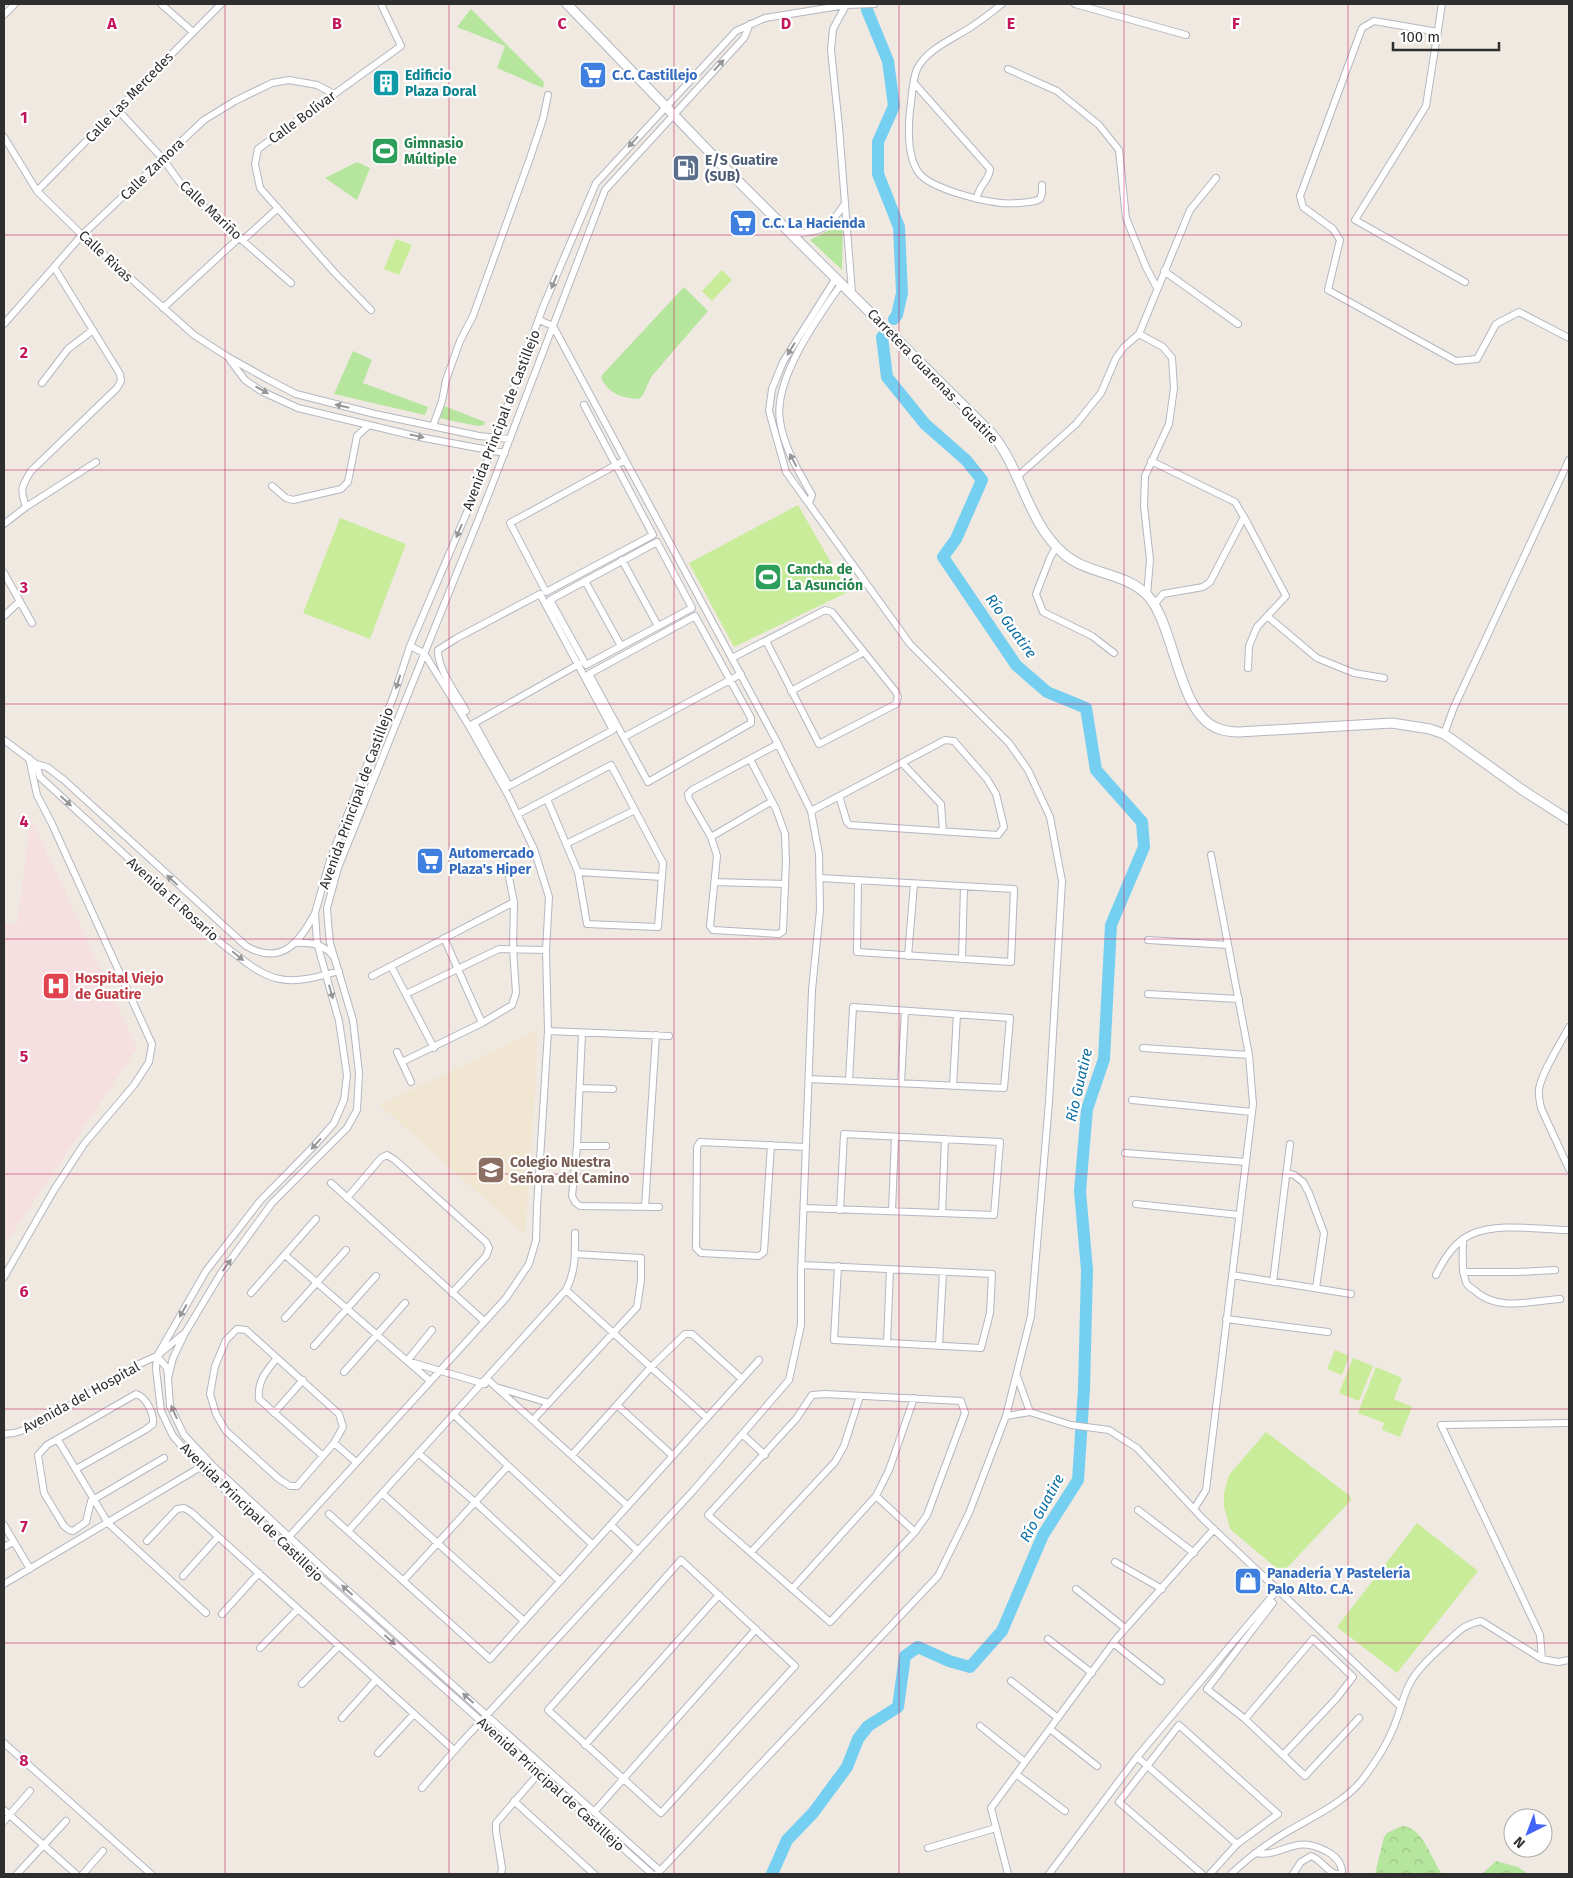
<svg xmlns="http://www.w3.org/2000/svg" width="1573" height="1878" font-family="'Fira Sans',sans-serif">
  <style>
    .education { fill: #f0e6d1 }
    .medical { fill: #f5dfe0 }
    .forest { fill: url(#forest-crowns) }
    .park { fill: #b6e59e }
    .pitch { fill: #c9ec9a }
    .lines { fill: none; stroke-linecap: round; stroke-linejoin: round }
    .river { stroke: #75cff0; stroke-width: 12 }
    .street-casing { stroke: #b4b7c1; stroke-width: 8 }
    .secondary-casing { stroke: #b4b7c1; stroke-width: 11 }
    .street { stroke: #fff; stroke-width: 6 }
    .secondary { stroke: #fff; stroke-width: 9 }
    .oneway { fill: #969696 }
    .grid { fill: none; stroke: #c2185b; stroke-width: 1; stroke-opacity: 0.55 }
    .labels { text-anchor: middle; stroke-width: 4.5; stroke-linejoin: round; paint-order: stroke }
    .culture-label { font-size: 14px; font-weight: bold; fill: #0d838f; stroke: #fff; text-anchor: start }
    .shop-label { font-size: 14px; font-weight: bold; fill: #366cbe; stroke: #fff; text-anchor: start }
    .street-label { font-size: 14px; fill: #2e2e2e; stroke: #fff }
    .leisure-label { font-size: 14px; font-weight: bold; fill: #27864d; stroke: #fff; text-anchor: start }
    .service-label { font-size: 14px; font-weight: bold; fill: #4e5e75; stroke: #fff; text-anchor: start }
    .health-label { font-size: 14px; font-weight: bold; fill: #be3a42; stroke: #fff; text-anchor: start }
    .education-label { font-size: 14px; font-weight: bold; fill: #785e54; stroke: #fff; text-anchor: start }
    .water-label { font-size: 15px; font-style: italic; fill: #0d6fa3; stroke: #fff }
    .grid-label { font-size: 16px; text-anchor: middle; font-weight: bold; fill: #c2185b; stroke: #fff; stroke-width: 4.5; stroke-linejoin: round; paint-order: stroke }
  </style>
  <defs>
    <pattern id="forest-crowns" width="20" height="18" patternUnits="userSpaceOnUse" patternTransform="scale(1.25)"><rect width="20" height="18" fill="#b6e59e"/><path d="M2 6a3 3 0 1 1 6 0M12 15a3 3 0 1 1 6 0" fill="none" stroke="#9dc588"/></pattern>
  </defs>
  <rect width="100%" height="100%" fill="#efe9e1"/>
  <path class="education" d="M537,1030L536,1077L525,1235L380,1105Z"/>
  <path class="medical" d="M31,818L137,1048L4,1246V923L17,924Z"/>
  <path class="forest" d="M1402,1826C1423,1827 1431,1859 1442,1874H1375L1384,1837L1387,1833Z
    M1496,1861L1518,1867L1528,1874H1482Z"/>
  <path class="park" d="M471,9L544,82L543,88L497,68L505,46L457,27Z
    M357,162L370,168L357,200L325,178Z
    M843,223L842,270L810,240Z
    M684,287L708,311L651,377L643,395L639,399C622,398 609,394 601,378L603,374Z
    M353,351L372,360L363,383L428,407L425,415L334,394Z
    M444,406L485,422L484,425L478,426L439,418Z"/>
  <path class="pitch" d="M396,239L412,245L399,275L384,269Z
    M722,270L732,280L712,301L702,291Z
    M798,505L848,592L734,647L689,563Z
    M340,518L406,544L370,639L303,613Z
    M1335,1350L1349,1356L1342,1375L1327,1369Z
    M1353,1358L1373,1366L1359,1401L1339,1393Z
    M1376,1367L1402,1378L1394,1399L1412,1407L1400,1437L1382,1430L1384,1423L1358,1413Z
    M1266,1432L1350,1496L1351,1500L1282,1573L1230,1529L1224,1506V1493L1229,1475Z
    M1417,1523L1478,1571L1397,1673L1337,1627Z"/>
  <g class="lines">
    <path class="river" d="M867,4V10L888,61L894,106L878,142V174L899,227L902,293L897,315L894,319
      M772,1874L787,1840L813,1813L847,1767L858,1739L868,1726L898,1707L905,1656L918,1647L949,1661L970,1667L1002,1631L1043,1535L1078,1480L1084,1389L1087,1270L1080,1191L1087,1109L1104,1059L1111,925L1144,847L1142,822L1096,770L1086,708L1047,692L1016,665L943,557L956,539L982,480L966,460L925,424L887,377L882,337"/>
    <g class="street-casing">
      <path id="street" d="M161,4L193,32
        M1002,4C992,12 982,20 971,27C953,39 927,49 917,69C912,81 912,98 910,110C908,130 907,157 919,173C931,189 982,201 1001,203C1013,204 1024,203 1035,201L1040,199L1042,193V185
        M1075,4L1186,35
        M1442,4L1426,106L1355,220L1465,282
        M846,5L833,29L831,50L839,127L852,293
        M4,15L15,4
        M1438,32L1374,21L1362,28L1300,196L1303,207L1333,229L1340,240L1328,290L1456,361L1477,359L1496,324L1519,312L1569,338
        M1008,69L1057,91L1099,125L1119,150L1126,218L1146,267L1157,288
        M914,83L990,169C990,180 977,187 977,199
        M117,109L163,159L186,191L291,283
        M4,137L37,191L82,235L194,335L228,357L269,380L296,394L375,414L479,436L510,439
        M37,191L221,4
        M792,233C821,234 830,227 845,203
        M243,240L278,208
        M1164,271L1238,324
        M163,308L240,237
        M371,310L334,272L260,188L255,164L258,149L401,46L381,4
        M4,324L82,235L204,120L235,101L272,83L289,80L317,85L334,94
        M1139,334L1163,347L1172,358L1174,388L1169,424L1145,476L1144,506L1150,560L1147,595
        M230,360L245,380L261,391L298,408L419,437L505,453
        M42,383L68,349L93,330
        M584,405L653,535L546,592L510,523L616,465L625,460
        M433,426L442,401L446,380L460,341L473,316L530,158L543,119L548,95
        M1151,461L1235,502L1244,517L1286,596L1257,627L1249,646L1248,668
        M1018,476L1076,424L1101,393L1116,358L1124,347L1139,334L1190,210L1216,178
        M272,486L286,498L293,500L341,489L348,482L357,436L369,425
        M809,503L812,495C799,472 784,448 780,421C773,379 818,317 842,283
        M26,507C20,489 21,487 31,471L117,388L121,381L120,374L54,267
        M4,524L26,507L96,462
        M657,542L692,608L586,665L550,600Z
        M1056,547L1050,558L1036,594L1043,612L1092,636L1114,653
        M622,560L658,626
        M4,573L32,623
        M585,581L621,646
        M1154,605L1163,594L1203,587L1210,582L1244,517
        M4,616L20,601
        M695,616L751,718V723L648,782L589,674Z
        M1267,616L1317,658L1354,673L1384,678
        M732,658L825,610L832,612L896,692L898,697L896,704L819,744L766,641
        M791,691L864,652
        M466,711C457,695 437,668 438,650L457,638L540,594L613,730L509,786L474,723
        M471,725L579,664
        M1444,734L1454,707L1569,460
        M624,737L741,674
        M4,740L36,764L47,767L64,780L246,946C281,966 299,943 314,915
        M750,759L776,809L785,834L786,861L783,931L779,934L713,930L710,926L717,856L711,837L689,799L688,794L692,790L778,744
        M902,763L941,804L943,831
        M36,764L40,777L222,944C269,981 279,989 339,971
        M811,811L945,740L954,741L987,779L996,794L1004,827L998,835L850,825L847,822L839,796
        M518,814L611,765L663,863L658,927L587,924L578,872L547,799
        M711,837L772,801
        M566,844L635,810
        M578,872L662,877
        M820,878L1014,889L1011,962L857,952L858,880
        M715,882L785,884
        M444,938L482,1023
        M1148,940L1228,945
        M296,943C310,942 324,944 333,956
        M908,956L914,884
        M962,959L964,887
        M391,966L434,1048
        M372,976L514,902
        M406,994L499,949L546,950
        M1148,994L1239,999
        M1569,1027C1561,1043 1542,1071 1539,1089C1538,1095 1540,1102 1541,1108L1569,1169
        M548,1031L669,1036
        M582,1033L577,1146L572,1196L575,1202L580,1206L659,1207
        M1143,1048L1249,1055
        M397,1052L411,1082
        M402,1062L482,1023L512,1005L516,993L513,949L514,902L508,873
        M809,1079L1004,1088L1010,1018L853,1007L849,1081
        M901,1083L905,1011
        M953,1086L957,1014
        M580,1088L613,1089
        M1132,1100L1252,1112
        M771,1145L764,1252L759,1256L701,1253L696,1248L697,1147L700,1142L806,1147
        M577,1146H606
        M1125,1153L1246,1162
        M1286,1173L1294,1175L1303,1182L1309,1193L1324,1233L1316,1288
        M331,1183L484,1321
        M347,1198L381,1158L387,1155L395,1160L486,1242L489,1248L486,1256L452,1293
        M1136,1204L1239,1215
        M645,1207L656,1035
        M804,1208L994,1215L1000,1142L844,1134L840,1210
        M892,1211L895,1137
        M942,1213L945,1139
        M1463,1239C1463,1253 1461,1269 1466,1282C1467,1286 1471,1288 1474,1290C1497,1312 1531,1301 1560,1299
        M285,1255L429,1380
        M802,1265L992,1274L990,1313L981,1348L834,1340L838,1266
        M1463,1272H1517L1555,1270
        M1232,1275L1351,1294
        M1436,1275C1444,1259 1454,1242 1472,1234C1499,1222 1540,1230 1569,1230
        M4,1277L54,1190L84,1144L134,1085L149,1062L152,1044L52,824L37,795L29,758
        M1273,1282L1290,1144
        M566,1290L707,1418
        M251,1293L316,1219
        M285,1318L346,1250
        M1226,1319L1328,1332
        M237,1329L246,1330L339,1414L343,1427L334,1443L297,1486H290L279,1479L226,1431L216,1414L210,1394L215,1366L226,1340Z
        M432,1330L407,1361L485,1384
        M887,1343L890,1269
        M314,1346L376,1276
        M939,1346L943,1272
        M157,1356L167,1368L168,1376
        M277,1358C267,1370 257,1381 259,1399L323,1456
        M344,1372L405,1303
        M1017,1376L1030,1412
        M487,1379L628,1506
        M499,1388L549,1403
        M825,1394L961,1401L965,1413L927,1515L915,1532L830,1622L708,1515L796,1419L812,1395Z
        M617,1405L673,1456
        M274,1413L303,1380
        M453,1414L593,1545
        M1006,1416L1030,1412L1071,1425L1109,1430L1137,1448L1203,1519L1400,1706
        M533,1420L637,1307L641,1280V1258L575,1254
        M4,1434L14,1433L34,1427L137,1365L157,1356L182,1335
        M742,1434L765,1455
        M58,1440L108,1523L206,1613
        M334,1443L356,1462
        M418,1453L475,1502L560,1581
        M572,1455L651,1367L685,1334H692L742,1379
        M76,1469L145,1430L153,1424C154,1413 146,1397 136,1394L47,1445L38,1455L44,1493L64,1526L69,1530L73,1531L86,1522L91,1501L164,1458
        M382,1493L524,1621
        M876,1496L915,1532
        M1194,1509L1206,1490L1253,1104L1249,1055L1211,855
        M1138,1510L1194,1553
        M329,1514L490,1659L759,1360
        M4,1525L30,1569
        M611,1525L638,1551
        M348,1531L566,1290C576,1271 575,1253 575,1233
        M287,1539L506,1298L529,1264L536,1240L537,1207L548,1031L546,950L549,897L534,849L508,795L469,726L424,653L410,646
        M147,1541L177,1509L184,1508L191,1512L454,1750
        M4,1547L13,1542
        M751,1552L835,1462L844,1446L860,1396
        M681,1560L795,1666L661,1813L548,1710Z
        M1115,1562L1162,1589
        M183,1576L218,1537
        M403,1581L508,1466
        M4,1584L209,1462
        M792,1589L876,1496L889,1470L914,1398
        M1076,1589L1125,1628
        M1273,1603L1207,1689L1245,1719L1313,1639L1353,1677L1336,1699L1283,1755L1305,1776L1359,1718
        M222,1614L259,1573
        M1048,1639L1092,1673
        M1113,1643L1161,1681
        M260,1648L298,1609
        M1542,1659L1540,1635L1441,1425L1569,1423
        M1011,1681L1058,1718
        M302,1684L339,1646
        M342,1718L376,1680
        M1245,1719L1283,1755
        M980,1726L1025,1762
        M1050,1729L1097,1766
        M4,1743L151,1874
        M585,1745L719,1595
        M378,1753L414,1714
        M1137,1757L1237,1844
        M1016,1774L1065,1811
        M422,1788L461,1743L692,1492L789,1380L801,1325V1272L812,990L820,910L819,854L811,811L778,744L553,326L539,320
        M514,1801L594,1874
        M4,1810L76,1874
        M594,1812L756,1629
        M4,1821L30,1791
        M928,1848L996,1828
        M1255,1853C1283,1858 1294,1833 1326,1851C1334,1855 1341,1862 1342,1871L1340,1874H1337
        M660,1871L326,1571L214,1467L184,1435L170,1406L168,1378L173,1358L185,1333L221,1273L272,1203L347,1128L357,1110L359,1073L353,1020L330,943L328,923L327,908L338,868L489,493L605,190L744,38L750,24
        M17,1874L66,1821
        M83,1874L103,1851
        M501,1874L502,1868L496,1831V1823L539,1773
        M652,1874L314,1572L201,1468L173,1436L161,1411L156,1369L157,1356L206,1271L260,1201L313,1147L334,1123L344,1100L347,1075L339,1021L317,943L315,913L330,860L394,695L410,646L481,479L543,307L596,183L736,31L765,18L846,5L874,4
        M657,1874L938,1576L969,1513L1006,1416L1031,1316L1049,1102L1062,881L1050,817L1028,770L1009,743L910,644L786,472L769,411L772,389L783,362L836,278
        M1008,1874L991,1808L1117,1638L1214,1529
        M1049,1874L1137,1757L1278,1589
        M1202,1874L1119,1802L1179,1725L1278,1814L1237,1844L1210,1874
        M1231,1874C1248,1858 1265,1845 1285,1833C1310,1818 1344,1803 1362,1780C1375,1763 1389,1741 1396,1721C1402,1706 1404,1691 1413,1678C1422,1664 1434,1654 1446,1643C1459,1631 1463,1625 1481,1621L1542,1659L1558,1662L1569,1660
        M1293,1874L1301,1862L1311,1856C1322,1860 1326,1871 1336,1874"/>
    </g>
    <g class="secondary-casing">
      <path id="secondary" d="M567,4L722,165L992,434C1022,470 1027,522 1064,554C1088,575 1126,572 1148,596C1175,626 1178,713 1217,728C1224,731 1231,732 1239,732L1392,723L1430,729L1444,734L1457,743L1524,791L1569,820"/>
    </g>
    <use href="#street" class="street"/>
    <use href="#secondary" class="secondary"/>
  </g>
  <defs><path id="oneway-solid" d="M-6-.8H1V-3.2L6.5 0L1 3.2V.8H-6Z" transform="scale(1.25)"/></defs>
  <g class="oneway">
    <use href="#oneway-solid" transform="translate(719 65) rotate(-47)"/>
    <use href="#oneway-solid" transform="translate(633 142) rotate(132)"/>
    <use href="#oneway-solid" transform="translate(554 282) rotate(113)"/>
    <use href="#oneway-solid" transform="translate(791 349) rotate(122)"/>
    <use href="#oneway-solid" transform="translate(262 390) rotate(29)"/>
    <use href="#oneway-solid" transform="translate(342 406) rotate(-167)"/>
    <use href="#oneway-solid" transform="translate(417 436) rotate(12)"/>
    <use href="#oneway-solid" transform="translate(793 460) rotate(-118)"/>
    <use href="#oneway-solid" transform="translate(459 531) rotate(113)"/>
    <use href="#oneway-solid" transform="translate(398 682) rotate(108)"/>
    <use href="#oneway-solid" transform="translate(66 801) rotate(42)"/>
    <use href="#oneway-solid" transform="translate(172 880) rotate(-137)"/>
    <use href="#oneway-solid" transform="translate(238 956) rotate(39)"/>
    <use href="#oneway-solid" transform="translate(331 992) rotate(74)"/>
    <use href="#oneway-solid" transform="translate(316 1144) rotate(132)"/>
    <use href="#oneway-solid" transform="translate(227 1265) rotate(-54)"/>
    <use href="#oneway-solid" transform="translate(183 1311) rotate(120)"/>
    <use href="#oneway-solid" transform="translate(174 1412) rotate(-114)"/>
    <use href="#oneway-solid" transform="translate(347 1590) rotate(-138)"/>
    <use href="#oneway-solid" transform="translate(390 1640) rotate(42)"/>
    <use href="#oneway-solid" transform="translate(468 1698) rotate(-138)"/>
  </g>
  <path class="grid" d="M225,4V1874M449,4V1874M674,4V1874M899,4V1874M1124,4V1874M1348,4V1874M4,235H1569M4,470H1569M4,704H1569M4,939H1569M4,1174H1569M4,1409H1569M4,1643H1569"/>
  <defs>
    <g id="supermarket-square" transform="scale(1.4375)"><rect x="-9" y="-9" width="18" height="18" rx="4" fill="#3f7fe0" stroke="#fff"/><path d="M-6-5.5h2.5l.6 2H6L4.5 2H-2.5L-4.4-4H-6ZM-1.5 3.2a1.3 1.3 0 1 0 .1 0ZM3 3.2a1.3 1.3 0 1 0 .1 0Z" fill="#fff"/></g>
    <g id="building-square" transform="scale(1.4375)"><rect x="-9" y="-9" width="18" height="18" rx="4" fill="#0f9aa8" stroke="#fff"/><path d="M-4-6H4V6H1V3H-1V6H-4ZM-2.5-4.3h1.7v1.8h-1.7ZM.8-4.3h1.7v1.8H.8ZM-2.5-1h1.7V.8h-1.7ZM.8-1h1.7V.8H.8Z" fill="#fff"/></g>
    <g id="stadium-square" transform="scale(1.4375)"><rect x="-9" y="-9" width="18" height="18" rx="4" fill="#2e9e5b" stroke="#fff"/><path d="M0-5a6.5 5 0 1 0 0 10a6.5 5 0 1 0 0-10ZM-3.5-1.8h7v3.6h-7Z" fill="#fff"/></g>
    <g id="fuel-square" transform="scale(1.4375)"><rect x="-9" y="-9" width="18" height="18" rx="4" fill="#5c6f8a" stroke="#fff"/><path d="M-5.5-6h7V0h2V4h1.3V-2.5L3-4.5l.8-.8L6-3V5H2.5V1h-1V6h-7ZM-4.2-4.7v3.2H.2V-4.7Z" fill="#fff"/></g>
    <g id="hospital-square" transform="scale(1.4375)"><rect x="-9" y="-9" width="18" height="18" rx="4" fill="#e0444e" stroke="#fff"/><path d="M-5-5h3v3.5h4V-5h3V5h-3V1.5h-4V5h-3Z" fill="#fff"/></g>
    <g id="school-square" transform="scale(1.4375)"><rect x="-9" y="-9" width="18" height="18" rx="4" fill="#8d6e63" stroke="#fff"/><path d="M0-5L7-2L0 1L-7-2ZM-4 1L0 2.5L4 1V4Q0 6-4 4Z" fill="#fff"/></g>
    <g id="shop-square" transform="scale(1.4375)"><rect x="-9" y="-9" width="18" height="18" rx="4" fill="#3f7fe0" stroke="#fff"/><path d="M-5-2.5h2.3a2.7 3.5 0 0 1 5.4 0H5L5.5 6h-11ZM-1.5-2.5h3a1.5 2.3 0 0 0-3 0Z" fill="#fff"/></g>
  </defs>
  <g fill-rule="evenodd">
    <use href="#supermarket-square" x="593" y="75"/>
    <use href="#building-square" x="386" y="83"/>
    <use href="#stadium-square" x="385" y="151"/>
    <use href="#fuel-square" x="686" y="168"/>
    <use href="#supermarket-square" x="743" y="223"/>
    <use href="#stadium-square" x="768" y="577"/>
    <use href="#supermarket-square" x="430" y="861"/>
    <use href="#hospital-square" x="56" y="986"/>
    <use href="#school-square" x="491" y="1170"/>
    <use href="#shop-square" x="1248" y="1581"/>
  </g>
  <g class="labels">
    <g class="culture-label">
      <text x="405" y="80">Edificio<tspan x="405" dy="16">Plaza Doral</tspan></text>
    </g>
    <g class="shop-label">
      <text x="612" y="80">C.C. Castillejo</text>
      <text x="762" y="228">C.C. La Hacienda</text>
      <text x="449" y="858">Automercado<tspan x="449" dy="16">Plaza's Hiper</tspan></text>
      <text x="1267" y="1578">Panadería Y Pastelería<tspan x="1267" dy="16">Palo Alto. C.A.</tspan></text>
    </g>
    <g class="street-label">
      <text transform="translate(129 97) rotate(-46)" y="5">Calle Las Mercedes</text>
      <text transform="translate(302 117) rotate(-36)" y="5">Calle Bolívar</text>
      <text transform="translate(152 169) rotate(-44)" y="5">Calle Zamora</text>
      <text transform="translate(211 210) rotate(43)" y="5">Calle Mariño</text>
      <text transform="translate(106 256) rotate(43)" y="5">Calle Rivas</text>
      <text transform="translate(933 376) rotate(46)" y="5">Carretera Guarenas - Guatire</text>
      <text transform="translate(501 420) rotate(-69)" y="5">Avenida Principal de Castillejo</text>
      <text transform="translate(356 798) rotate(-70)" y="5">Avenida Principal de Castillejo</text>
      <text transform="translate(173 899) rotate(42)" y="5">Avenida El Rosario</text>
      <text transform="translate(81 1397) rotate(-29)" y="5">Avenida del Hospital</text>
      <text transform="translate(252 1512) rotate(44)" y="5">Avenida Principal de Castillejo</text>
      <text transform="translate(551 1784) rotate(42)" y="5">Avenida Principal de Castillejo</text>
    </g>
    <g class="leisure-label">
      <text x="404" y="148">Gimnasio<tspan x="404" dy="16">Múltiple</tspan></text>
      <text x="787" y="574">Cancha de<tspan x="787" dy="16">La Asunción</tspan></text>
    </g>
    <g class="service-label">
      <text x="705" y="165">E/S Guatire<tspan x="705" dy="16">(SUB)</tspan></text>
    </g>
    <g class="health-label">
      <text x="75" y="983">Hospital Viejo<tspan x="75" dy="16">de Guatire</tspan></text>
    </g>
    <g class="education-label">
      <text x="510" y="1167">Colegio Nuestra<tspan x="510" dy="16">Señora del Camino</tspan></text>
    </g>
    <g class="water-label">
      <text transform="translate(1011 626) rotate(54)" y="5">Río Guatire</text>
      <text transform="translate(1079 1085) rotate(-77)" y="5">Río Guatire</text>
      <text transform="translate(1042 1508) rotate(-61)" y="5">Río Guatire</text>
    </g>
  </g>
  <g class="grid-label">
    <text x="112" y="29">A</text>
    <text x="337" y="29">B</text>
    <text x="562" y="29">C</text>
    <text x="786" y="29">D</text>
    <text x="1011" y="29">E</text>
    <text x="1236" y="29">F</text>
    <text x="24" y="123">1</text>
    <text x="24" y="358">2</text>
    <text x="24" y="593">3</text>
    <text x="24" y="827">4</text>
    <text x="24" y="1062">5</text>
    <text x="24" y="1297">6</text>
    <text x="24" y="1532">7</text>
    <text x="24" y="1766">8</text>
  </g>
  <rect width="1573" height="1878" fill="none" stroke="#2e2e2e" stroke-width="10"/>
  <g transform="translate(1528 1833) rotate(222)"><circle r="24" fill="#ffffff" stroke="#ababab"/>
  <path d="M0-4L9 19L0 12L-9 19Z" fill="#4264fb"/>
  <text y="-8" font-size="14" font-weight="bold" text-anchor="middle" fill="#2e2e2e">N</text>
  </g>
  <path d="M1393 42v8h106v-8" fill="none" stroke="#2e2e2e" stroke-width="2.5"/>
  <text x="1400" y="42" font-size="15" fill="#2e2e2e" stroke="#ffffff" stroke-width="4" paint-order="stroke">100 m</text>
</svg>
